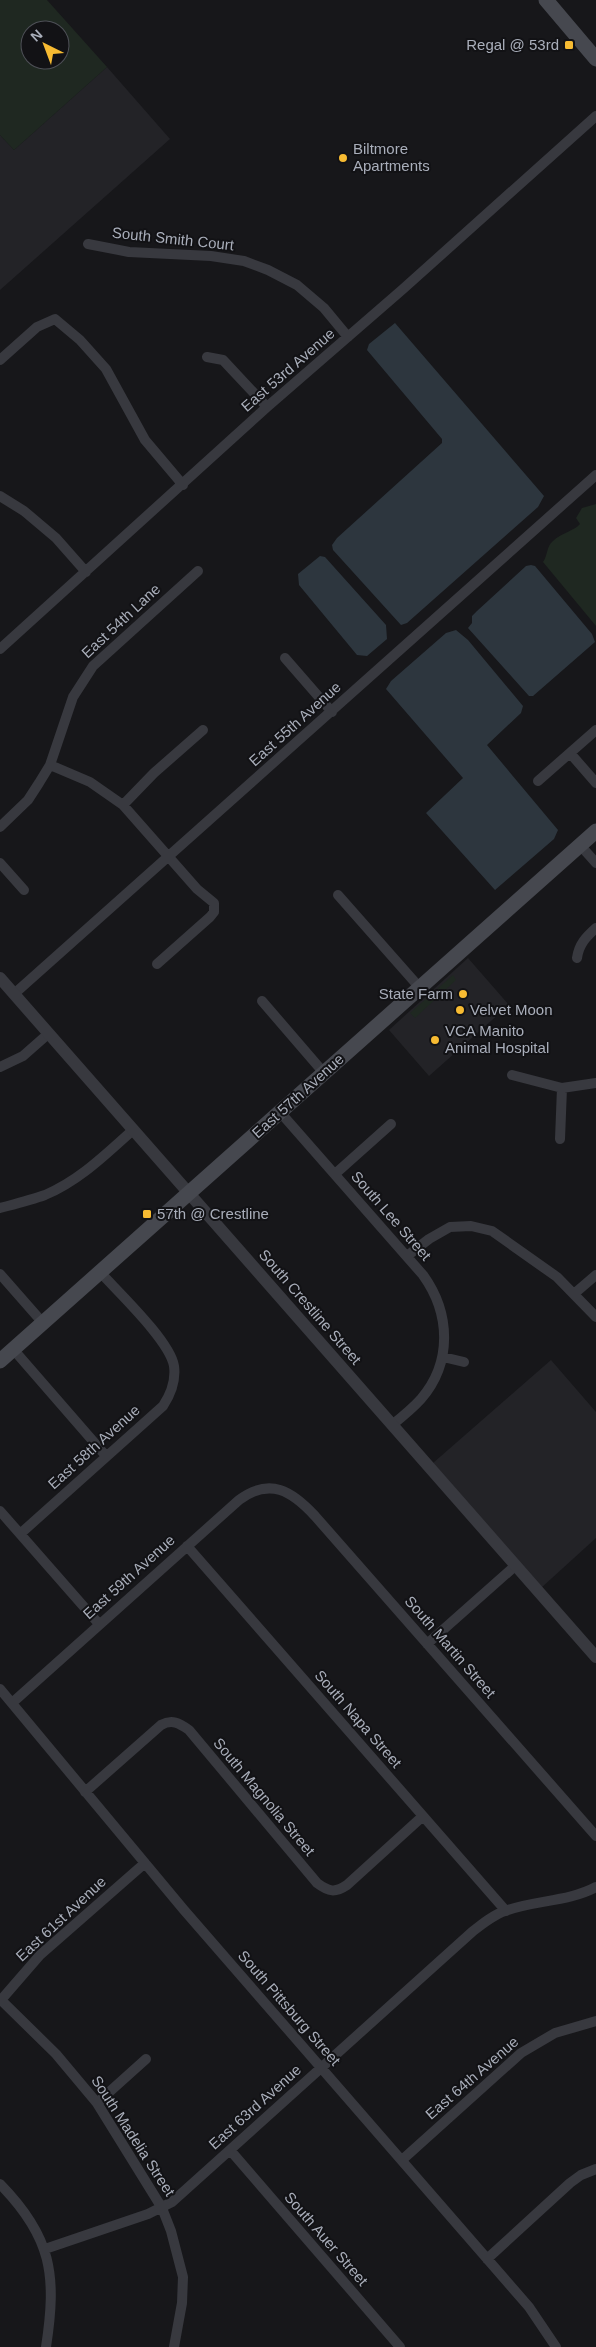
<svg xmlns="http://www.w3.org/2000/svg" width="596" height="2347" font-family="Helvetica,sans-serif">
  <style>
    .built { fill: #232327 }
    .green { fill: #1f2821; fill-rule: evenodd }
    .water { fill: #2d363e }
    .lines { fill: none; stroke-linecap: round; stroke-linejoin: round }
    .minor { stroke: #38393f; stroke-width: 10 }
    .tertiary { stroke: #38393f; stroke-width: 12 }
    .secondary { stroke: #46484f; stroke-width: 15 }
    .poi-dot { fill: #f7bb32; stroke: #121215; stroke-width: 2 }
    .labels { text-anchor: middle; stroke-width: 4; stroke-linejoin: round; paint-order: stroke }
    .poi-label { font-size: 15px; fill: #a9aeba; stroke: #121215; text-anchor: start }
    .street-label { font-size: 15px; fill: #a9aeba; stroke: #121215 }
  </style>
  <rect width="100%" height="100%" fill="#17171a"/>
  <path class="built" d="M107,67L170,139L0,290V135L14,150Z
    M468,958L509,1005L429,1076L389,1030Z
    M551,1360L596,1412V1538L541,1588L433,1463Z"/>
  <path class="green" d="M0,0H47L107,67L14,150L0,135ZM30,30H60V60H30Z
    M596,504V626L543,562C548,555 546,547 553,541C561,533 574,531 580,524L576,518L582,508Z
    M453,975L456,980L415,1018L410,1013Z"/>
  <path class="water" d="M395,323L544,496L538,507L407,623L401,625L333,550L332,545L337,538L442,443V439L367,350L369,344Z
    M320,556L325,557L386,625L387,639L367,656L357,655L299,585L298,574Z
    M531,565L535,566L592,634L595,642L533,696H529L468,628L472,623V616L477,611L526,566Z
    M456,630L468,640L523,706L521,713L487,745L558,830L554,839L495,890L426,813L463,778L386,689L391,681L446,633Z"/>
  <g class="lines">
    <path class="minor" d="M88,244L129,252L211,256L244,261L268,270L297,285L324,308L348,337
      M207,357L223,360L267,407
      M0,360L37,327L55,319L80,340L106,369L145,440L183,485
      M0,496L24,511L56,538L86,572
      M0,649L267,407L403,289L596,116
      M285,658L332,712
      M570,753L596,783
      M50,765L90,782L123,805L197,889L214,903V912L210,917L157,964
      M538,781L596,730
      M123,805L154,773L203,730
      M0,827L28,800L39,783L50,765L73,697L93,666L198,571
      M580,845L596,863
      M0,863L24,890
      M338,895L420,988
      M577,958C579,944 586,937 596,928
      M14,994L596,475
      M262,1001L324,1073
      M0,1067L23,1056L48,1034
      M512,1075L562,1088L596,1083
      M280,1112L423,1275C451,1314 452,1363 421,1399C412,1409 402,1417 392,1425
      M560,1139L562,1088
      M335,1174L391,1124
      M0,1208C15,1204 31,1200 45,1195C79,1181 106,1154 133,1130
      M407,1256L429,1239L450,1227L471,1226L492,1231L557,1277L596,1317
      M0,1274L43,1323
      M575,1293L596,1275
      M13,1349L106,1456
      M443,1357L464,1362
      M0,1511L99,1624
      M20,1534L163,1406C171,1394 176,1381 174,1366C170,1341 118,1292 100,1272
      M187,1546L506,1911
      M427,1644L515,1566
      M0,1689L184,1910L529,2307L556,2347
      M12,1703L239,1500C270,1477 292,1491 315,1516L596,1836
      M85,1792L161,1725C172,1719 179,1723 189,1730L317,1883C329,1892 335,1893 347,1885L423,1816
      M0,1999L56,2054L97,2103L162,2208L171,2231L183,2277L182,2303L174,2347
      M1,2000L40,1955L145,1863
      M97,2103L146,2059
      M230,2150L400,2347
      M402,2160L521,2053L555,2033L596,2021
      M0,2184C52,2237 57,2275 46,2347
      M45,2249L148,2214L172,2202L472,1932C482,1924 493,1915 505,1911C534,1900 568,1902 596,1887
      M487,2259L570,2183L581,2175L596,2169"/>
    <path class="tertiary" d="M0,978L596,1657"/>
    <path class="secondary" d="M546,0L596,59
      M0,1361L596,831"/>
  </g>
  <g class="poi-dot">
    <rect x="564" y="40" width="10" height="10" rx="2.5"/>
    <circle cx="343" cy="158" r="5"/>
    <circle cx="463" cy="994" r="5"/>
    <circle cx="460" cy="1010" r="5"/>
    <circle cx="435" cy="1040" r="5"/>
    <rect x="142" y="1209" width="10" height="10" rx="2.5"/>
  </g>
  <g class="labels">
    <g class="poi-label">
      <text x="559" y="50" text-anchor="end">Regal @ 53rd</text>
      <text x="353" y="154">Biltmore<tspan x="353" dy="17">Apartments</tspan></text>
      <text x="453" y="999" text-anchor="end">State Farm</text>
      <text x="470" y="1015">Velvet Moon</text>
      <text x="445" y="1036">VCA Manito<tspan x="445" dy="17">Animal Hospital</tspan></text>
      <text x="157" y="1219">57th @ Crestline</text>
    </g>
    <g class="street-label">
      <text transform="translate(173 239) rotate(6)" y="5">South Smith Court</text>
      <text transform="translate(288 370) rotate(-41)" y="5">East 53rd Avenue</text>
      <text transform="translate(121 621) rotate(-43)" y="5">East 54th Lane</text>
      <text transform="translate(295 724) rotate(-42)" y="5">East 55th Avenue</text>
      <text transform="translate(298 1096) rotate(-42)" y="5">East 57th Avenue</text>
      <text transform="translate(391 1216) rotate(49)" y="5">South Lee Street</text>
      <text transform="translate(310 1307) rotate(49)" y="5">South Crestline Street</text>
      <text transform="translate(94 1447) rotate(-42)" y="5">East 58th Avenue</text>
      <text transform="translate(129 1577) rotate(-42)" y="5">East 59th Avenue</text>
      <text transform="translate(450 1647) rotate(49)" y="5">South Martin Street</text>
      <text transform="translate(358 1719) rotate(49)" y="5">South Napa Street</text>
      <text transform="translate(264 1797) rotate(50)" y="5">South Magnolia Street</text>
      <text transform="translate(61 1919) rotate(-43)" y="5">East 61st Avenue</text>
      <text transform="translate(289 2008) rotate(49)" y="5">South Pittsburg Street</text>
      <text transform="translate(472 2078) rotate(-41)" y="5">East 64th Avenue</text>
      <text transform="translate(255 2107) rotate(-42)" y="5">East 63rd Avenue</text>
      <text transform="translate(133 2136) rotate(57)" y="5">South Madelia Street</text>
      <text transform="translate(326 2239) rotate(49)" y="5">South Auer Street</text>
    </g>
  </g>
  <g transform="translate(45 45) rotate(318)"><circle r="24" fill="#121215" stroke="#4e5057"/>
  <path d="M0-4L9 19L0 12L-9 19Z" fill="#f7bb32"/>
  <text y="-8" font-size="14" font-weight="bold" text-anchor="middle" fill="#a9aeba">N</text>
  </g>
</svg>
